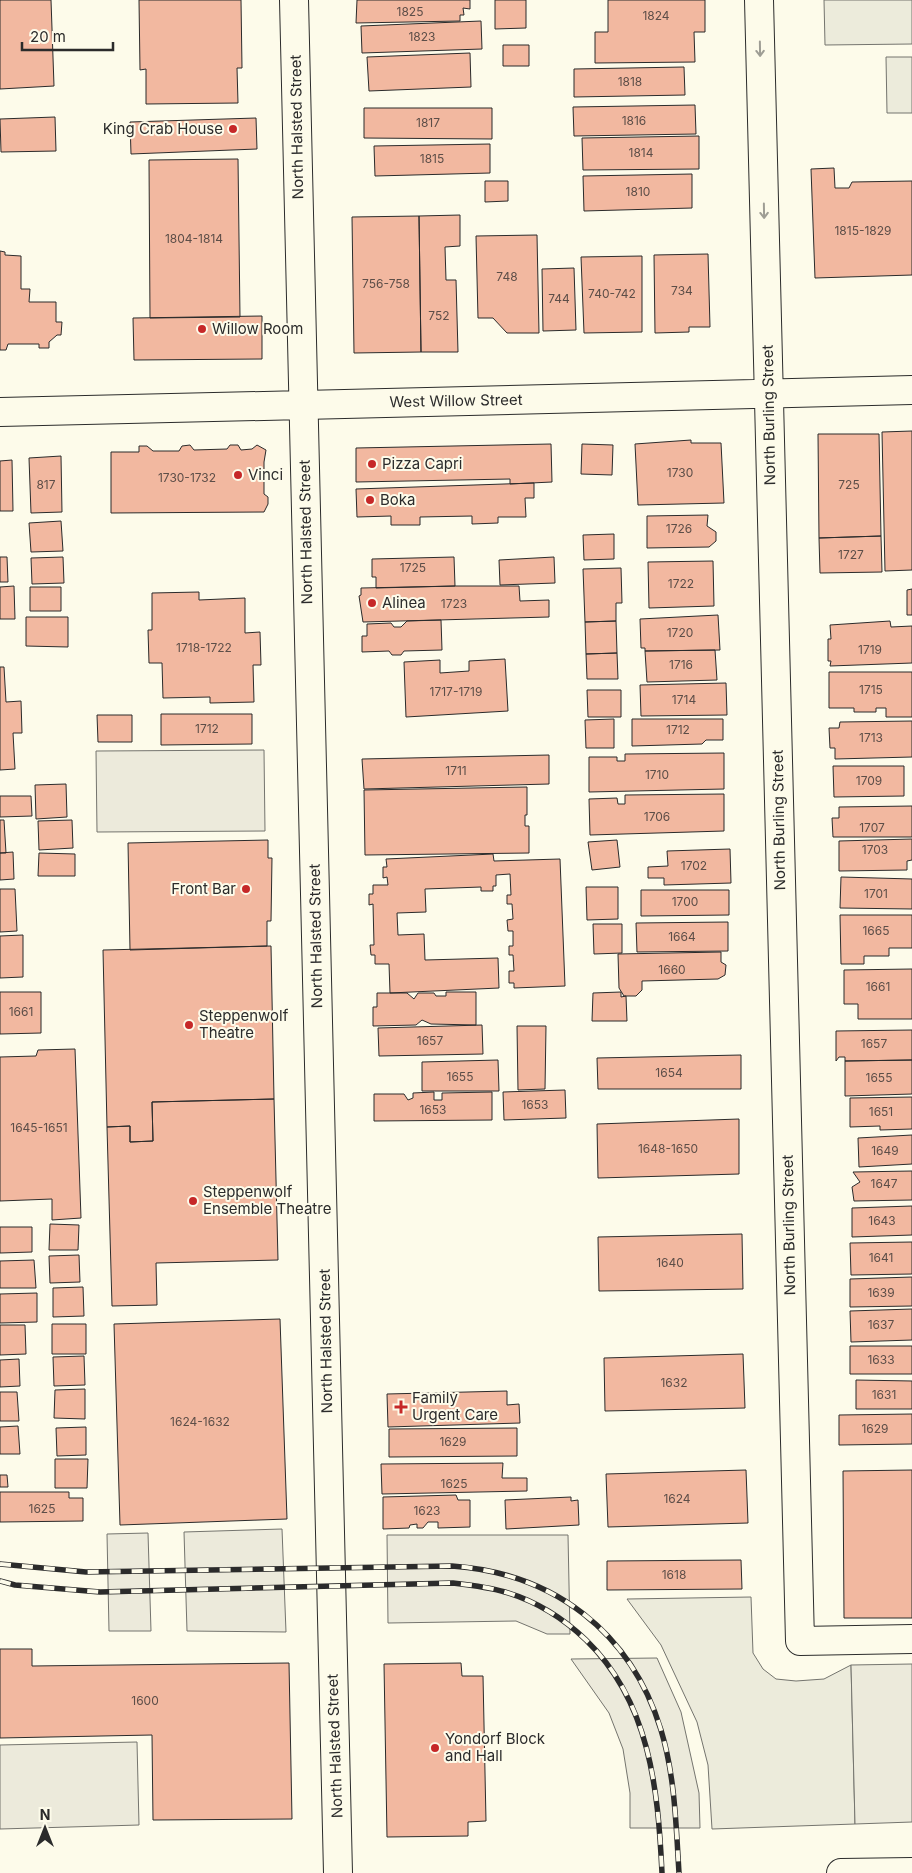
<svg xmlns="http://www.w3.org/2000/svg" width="912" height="1873" font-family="Inter,sans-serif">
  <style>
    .green { fill: #ecebdb; stroke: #74746e }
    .parking { fill: #eceadb; stroke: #74746e }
    .building { fill: #f2b8a0; stroke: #2b2b2b }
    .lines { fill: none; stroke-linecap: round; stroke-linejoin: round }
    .street-casing { stroke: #2b2b2b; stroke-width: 30 }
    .secondary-casing { stroke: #2b2b2b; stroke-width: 30 }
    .primary-casing { stroke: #2b2b2b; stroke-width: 30 }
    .street { stroke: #fdfbea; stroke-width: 28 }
    .secondary { stroke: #fdfbea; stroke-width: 28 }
    .primary { stroke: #fdfbea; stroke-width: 28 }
    .rail-casing { stroke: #2b2b2b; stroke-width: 5.5 }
    .rail { stroke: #fdfbea; stroke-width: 4; stroke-dasharray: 11; stroke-linecap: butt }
    .oneway { stroke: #9e9d94 }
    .poi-dot { fill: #c62828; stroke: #fdfbea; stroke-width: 2 }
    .labels { text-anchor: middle; stroke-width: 4; stroke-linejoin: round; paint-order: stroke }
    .number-label { font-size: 12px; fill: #5d4e48 }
    .street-label { font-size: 15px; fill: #2b2b2b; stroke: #fdfbea }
    .poi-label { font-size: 15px; fill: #2b2b2b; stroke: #fdfbea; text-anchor: start }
  </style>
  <rect width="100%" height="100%" fill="#fdfbea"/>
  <path class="green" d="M824,0H912V44L825,45Z
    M886,57H912V113H887Z
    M751,1597L753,1653L763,1669L776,1679L796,1681L824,1679L851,1665L855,1824L712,1829L708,1765L697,1722L661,1645L627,1599Z"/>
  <path class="parking" d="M264,750L265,831L97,832L96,751Z
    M282,1529L286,1632L187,1631L184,1532Z
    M148,1533L151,1631H109L107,1534Z
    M387,1535H568L570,1634H547L516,1621L388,1623Z
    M657,1658L681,1712L699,1793L700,1828H630V1793L623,1749L609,1713L571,1659Z
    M912,1664V1822L855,1824L851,1665Z
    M137,1742L139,1825L0,1829V1745Z"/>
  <path class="building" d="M0,0H51L54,86L0,89Z
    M139,0H241L242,68H237L238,103L146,104V69L140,70Z
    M357,0H470V9L463,8L464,15H460V21L356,23Z
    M495,0H526V28L495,29Z
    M608,0H705V32H694L695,62L595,63V32H608Z
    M481,21L482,49L362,53L361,26Z
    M503,45H529V66H503Z
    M470,53L471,87L369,91L367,57Z
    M684,67L685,95L574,97V69Z
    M695,105L696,134L574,136L573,107Z
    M364,108H492V139L364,138Z
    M55,117L56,151L1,152L0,119Z
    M256,118L257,149L131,154L130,122Z
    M699,136V169L583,170L582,138Z
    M490,144V173L375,176L374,146Z
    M238,159L240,317L150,318L149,160Z
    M834,168L835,188H849L852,182L912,181V275L815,278L811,169Z
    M692,174V208L584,211L583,176Z
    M485,181H508V201L485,202Z
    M460,215V246L445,247L446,280H456L458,352H421L419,216Z
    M419,216L421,352L354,353L352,217Z
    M537,235L539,333H507L493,318H478L476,236Z
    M0,251L5,252V255L21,256V289H30L29,302H56V322H62L61,335H57L49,342V348H39V344H8L6,350H0Z
    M708,254L710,327H689V332L655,333L654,255Z
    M642,256V332L584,333L581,257Z
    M574,268L576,330L543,331L542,269Z
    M262,316V359L134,360L133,318Z
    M912,431V570L885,571L882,432Z
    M818,434H879L881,536L819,538Z
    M691,440V443H721L724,503L638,505L635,444Z
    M551,444L552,482L510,484V479L356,482V448Z
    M582,444L613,445L612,475L581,474Z
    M190,445L194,450L227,449L230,445H238L241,450L252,449L257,445L266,450L264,462V494L268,497V504L264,512L111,513V452H139V446H147L153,451H179L182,446Z
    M61,456L62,512L31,513L29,458Z
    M12,460L13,511H0V461Z
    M534,483V498H525L526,517H498V523L472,524V516L420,517V525H391V516L357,517L356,489Z
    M708,515L707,526L716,532V541L709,547L647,548V516Z
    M61,521L63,551L31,552L29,523Z
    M614,534V559L584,560L583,535Z
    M881,536L882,572L820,573L819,538Z
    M0,557H7L8,582H0Z
    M63,557L64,583L32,584L31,558Z
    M454,557L455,586L376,588V577H372V559Z
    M554,557L555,583L500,585L499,560Z
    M713,561L714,606L649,608L648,562Z
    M621,568L622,603H616V621L585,622L583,569Z
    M14,586L15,619H0V587Z
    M455,586H519L520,601L549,600V617L363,622L359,596L361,595V588Z
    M30,587H61V611H30Z
    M912,589V615H907V590Z
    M199,592V600L245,598V633L260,632L261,665H253L254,702L210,703V697L163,698L162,663H149L148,630H152V593Z
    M718,615L720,650L645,651V648H641L640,619Z
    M26,617H68V647L26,646Z
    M441,620L442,650L404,651L401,655H392L389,651L362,652V636H367V624L391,623L394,627H401L407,621Z
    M616,621L617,653L586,654L585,622Z
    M890,621L891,627L912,626V663L830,666L831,661H828V639H831L830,625Z
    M715,650L717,680L647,682L645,651Z
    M617,653L618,679H587L586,654Z
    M505,659L508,711L406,717L404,662L440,660V673L469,671V661Z
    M0,667H4L6,702L21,701L22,733H13L15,769L0,770Z
    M829,672H912V717H886V708H876V712H854V708H829Z
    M726,683L727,715L641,716L640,685Z
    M587,690H621V717H588Z
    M161,714H252V744L161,745Z
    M97,715H132V742H98Z
    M614,719V748H586L585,720Z
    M632,719H723V740H706L702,744L632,746Z
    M912,721V757L835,759V748H830L829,728H839L840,722Z
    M724,753V789L589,792V757H617V761H625V754Z
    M549,755V784L364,789L362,759Z
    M833,766H904V796L834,797Z
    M66,784L67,817L36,819L35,785Z
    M527,787V815H525V826H529V853L365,855L364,790Z
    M724,794V831L590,835L589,799L617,798L618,804H625V795Z
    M0,796H31L32,816L0,817Z
    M912,806V837H833L832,818H839V807Z
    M0,820H4L6,853H0Z
    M72,820L73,848L39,850L38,821Z
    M912,839V860L907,861V870L839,871V841Z
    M268,840V858H272L271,921H267V946L130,950L128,843Z
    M617,840L620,867L592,870L588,842Z
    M730,849L731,883L664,885V878H648V867L668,866L667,851Z
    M13,852L14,879L0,880V853Z
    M39,853L75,854V876H38Z
    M493,854L494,861L560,859L565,986L514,988V983H509V971H514L513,955H509V946H513V931H508L507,920L513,919L512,904H507V895H511L510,874L496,875V886H493V891H481V887L425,889L426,912L397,913L398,935L424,934L425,960L498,958L499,988L390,993L389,964H375V955H371L370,945H374L373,904L369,905V894H373V885H388L387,877L383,878V867H387L386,859Z
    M841,877L912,879V909L840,908Z
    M586,887H618V919L587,920Z
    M0,889H15L17,931L0,932Z
    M641,890H729V915L641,916Z
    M840,915H912V948H889V956H864V964H841Z
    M728,922V951L637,952L636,923Z
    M593,924H622V953L594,954Z
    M23,935V977L0,978V936Z
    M271,946L274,1099L152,1102L153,1141L130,1142V1126L107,1127L103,950Z
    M721,952V962L726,965L725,975L718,979L642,981V990L636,996H624L619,988L618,954Z
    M912,969V1019H858V1004H844V970Z
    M0,992H41V1033L0,1034Z
    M446,992H476V1025L431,1024L422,1020L416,1025L373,1026V1007H377V993H407L414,999L418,993H434L436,996H446Z
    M621,992V997L626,996L627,1021H592L593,993Z
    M482,1025L483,1054L379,1056L378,1028Z
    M517,1026H546L545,1089L518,1090Z
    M912,1030V1060L845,1061V1057H839L836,1061V1031Z
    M75,1049L81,1218L52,1220V1199L0,1201V1057L36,1056L38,1050Z
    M741,1055V1089H598L597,1058Z
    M498,1060L499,1091H422V1062Z
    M912,1060V1094L845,1096V1061Z
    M565,1090L566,1118L504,1120L503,1092Z
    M434,1092V1100H442V1093L492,1092V1120L374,1121V1094H404L408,1100L413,1098V1093Z
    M912,1097V1129L880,1130V1126L850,1127V1098Z
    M274,1099L278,1260L156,1263L157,1305L112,1306L107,1127L130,1126V1142L153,1141L152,1102Z
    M739,1119V1174L598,1178L597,1124Z
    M912,1135V1164L859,1167L858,1138Z
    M912,1171V1200L854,1201L852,1187L860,1182L853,1172Z
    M912,1206V1235L852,1237V1208Z
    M50,1224L79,1225L78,1250H49Z
    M0,1227H32V1252L0,1253Z
    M742,1234L743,1289L599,1291L598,1237Z
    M912,1242V1274L851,1275L850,1243Z
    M79,1255L80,1282L50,1283L49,1256Z
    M34,1260L36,1288H0V1261Z
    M912,1277V1306L850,1307V1279Z
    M83,1287L84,1316L53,1317V1288Z
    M37,1293V1322L0,1323V1294Z
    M912,1309V1340L851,1342L850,1311Z
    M280,1319L287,1519L120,1525L114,1324Z
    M52,1324H86V1354H52Z
    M0,1325H25L26,1354L0,1355Z
    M850,1346H912V1374H850Z
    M743,1354L745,1408L605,1411L604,1358Z
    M84,1356L85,1385L54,1386L53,1357Z
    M19,1359L20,1386L0,1387V1360Z
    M856,1380L912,1381V1409H856Z
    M85,1389V1419L54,1418L55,1390Z
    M507,1391V1405L519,1404L520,1423L388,1427L387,1394Z
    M0,1392H17L19,1421H0Z
    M912,1414V1444L839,1445V1415Z
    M18,1426L20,1454H0V1427Z
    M86,1427V1455L57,1456L56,1428Z
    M517,1428V1456L389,1457V1429Z
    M55,1459H88L87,1488H55Z
    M503,1463L502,1478H527V1491L382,1494L381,1464Z
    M746,1470L748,1523L608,1527L606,1474Z
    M912,1470V1618H844L843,1471Z
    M0,1475H7L8,1487H0Z
    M0,1492H69V1498H83V1521L0,1522Z
    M456,1495L458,1500H470V1527L438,1528V1522H428L423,1528H417V1524L410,1525L409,1528L383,1529V1497Z
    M571,1497V1501L578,1500L579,1525L506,1529L505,1500Z
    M741,1560L742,1589L607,1590V1561Z
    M0,1649H32V1666L289,1663L292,1819L153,1820L152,1735L0,1738Z
    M461,1663L462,1676H483L486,1821L468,1822V1836L387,1837L384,1664Z"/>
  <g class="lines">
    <g class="street-casing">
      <path id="street" d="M759,0L800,1641L912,1639
        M303,405L912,390"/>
    </g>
    <g class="secondary-casing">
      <path id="secondary" d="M294,0L338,1873
        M0,412L303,405"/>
    </g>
    <g class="primary-casing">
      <path id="primary" d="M841,1873L912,1872"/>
    </g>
    <use href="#street" class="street"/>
    <use href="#secondary" class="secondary"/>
    <use href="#primary" class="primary"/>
    <g class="rail-casing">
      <path id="rail" d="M0,1564L86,1572L452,1566C554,1573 631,1632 661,1730C675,1776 676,1825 679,1873
        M0,1581L15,1585L100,1592L453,1583C470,1585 488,1587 505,1592C536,1601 563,1618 586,1640C650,1702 658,1789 662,1873"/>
    </g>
    <use href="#rail" class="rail"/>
  </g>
  <defs><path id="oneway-shaft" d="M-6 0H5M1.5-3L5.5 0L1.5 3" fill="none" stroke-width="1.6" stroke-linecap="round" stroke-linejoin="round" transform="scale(1.25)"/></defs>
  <g class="oneway">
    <use href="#oneway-shaft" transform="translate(760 49) rotate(89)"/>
    <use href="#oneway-shaft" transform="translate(764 211) rotate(89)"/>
  </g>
  <g class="poi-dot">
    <circle cx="233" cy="129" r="5"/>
    <circle cx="202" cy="329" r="5"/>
    <circle cx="372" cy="464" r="5"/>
    <circle cx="238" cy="475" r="5"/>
    <circle cx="370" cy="500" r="5"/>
    <circle cx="372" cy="603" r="5"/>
    <circle cx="246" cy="889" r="5"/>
    <circle cx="189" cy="1025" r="5"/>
    <circle cx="193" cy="1201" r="5"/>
    <path d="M398.5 1399.5h5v5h5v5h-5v5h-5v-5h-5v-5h5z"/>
    <circle cx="435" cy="1748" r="5"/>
  </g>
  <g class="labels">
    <g class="number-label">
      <text x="410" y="16">1825</text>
      <text x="656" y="20">1824</text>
      <text x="422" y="41">1823</text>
      <text x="630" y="86">1818</text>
      <text x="634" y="125">1816</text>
      <text x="428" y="127">1817</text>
      <text x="641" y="157">1814</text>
      <text x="432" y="163">1815</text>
      <text x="638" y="196">1810</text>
      <text x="863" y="235">1815-1829</text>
      <text x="194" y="243">1804-1814</text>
      <text x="507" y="281">748</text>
      <text x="386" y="288">756-758</text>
      <text x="682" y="295">734</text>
      <text x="612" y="298">740-742</text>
      <text x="559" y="303">744</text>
      <text x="439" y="320">752</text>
      <text x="680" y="477">1730</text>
      <text x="187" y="482">1730-1732</text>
      <text x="46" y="489">817</text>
      <text x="849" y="489">725</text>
      <text x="679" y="533">1726</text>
      <text x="851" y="559">1727</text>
      <text x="413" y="572">1725</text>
      <text x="681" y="588">1722</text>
      <text x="454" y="608">1723</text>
      <text x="680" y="637">1720</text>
      <text x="204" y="652">1718-1722</text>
      <text x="870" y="654">1719</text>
      <text x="681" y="669">1716</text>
      <text x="871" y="694">1715</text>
      <text x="456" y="696">1717-1719</text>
      <text x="684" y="704">1714</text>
      <text x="207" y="733">1712</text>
      <text x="678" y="734">1712</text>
      <text x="871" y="742">1713</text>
      <text x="456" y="775">1711</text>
      <text x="657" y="779">1710</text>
      <text x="869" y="785">1709</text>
      <text x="657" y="821">1706</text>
      <text x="872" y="832">1707</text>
      <text x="875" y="854">1703</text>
      <text x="694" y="870">1702</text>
      <text x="876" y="898">1701</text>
      <text x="685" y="906">1700</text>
      <text x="876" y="935">1665</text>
      <text x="682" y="941">1664</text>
      <text x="672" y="974">1660</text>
      <text x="878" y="991">1661</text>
      <text x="21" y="1016">1661</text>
      <text x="430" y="1045">1657</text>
      <text x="874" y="1048">1657</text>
      <text x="669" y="1077">1654</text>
      <text x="460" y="1081">1655</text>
      <text x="879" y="1082">1655</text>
      <text x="535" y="1109">1653</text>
      <text x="433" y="1114">1653</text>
      <text x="881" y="1116">1651</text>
      <text x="39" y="1132">1645-1651</text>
      <text x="668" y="1153">1648-1650</text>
      <text x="885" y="1155">1649</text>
      <text x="884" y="1188">1647</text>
      <text x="882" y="1225">1643</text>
      <text x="881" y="1262">1641</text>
      <text x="670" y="1267">1640</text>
      <text x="881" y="1297">1639</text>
      <text x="881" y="1329">1637</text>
      <text x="881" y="1364">1633</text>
      <text x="674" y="1387">1632</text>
      <text x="884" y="1399">1631</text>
      <text x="200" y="1426">1624-1632</text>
      <text x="875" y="1433">1629</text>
      <text x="453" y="1446">1629</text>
      <text x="454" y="1488">1625</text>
      <text x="677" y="1503">1624</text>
      <text x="42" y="1513">1625</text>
      <text x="427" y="1515">1623</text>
      <text x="674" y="1579">1618</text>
      <text x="145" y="1705">1600</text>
    </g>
    <g class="street-label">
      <text transform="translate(297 127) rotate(-91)" y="5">North Halsted Street</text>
      <text transform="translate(456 401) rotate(-1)" y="5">West Willow Street</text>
      <text transform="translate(769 415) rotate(-91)" y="5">North Burling Street</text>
      <text transform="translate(306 532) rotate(-91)" y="5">North Halsted Street</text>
      <text transform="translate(779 820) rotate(-91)" y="5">North Burling Street</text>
      <text transform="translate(316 936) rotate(-91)" y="5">North Halsted Street</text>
      <text transform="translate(789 1225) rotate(-91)" y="5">North Burling Street</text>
      <text transform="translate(326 1341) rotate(-91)" y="5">North Halsted Street</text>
      <text transform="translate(335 1746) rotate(-92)" y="5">North Halsted Street</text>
    </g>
    <g class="poi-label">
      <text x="223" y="134" text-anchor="end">King Crab House</text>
      <text x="212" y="334">Willow Room</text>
      <text x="382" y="469">Pizza Capri</text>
      <text x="248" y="480">Vinci</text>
      <text x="380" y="505">Boka</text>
      <text x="382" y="608">Alinea</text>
      <text x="236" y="894" text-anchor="end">Front Bar</text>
      <text x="199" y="1021">Steppenwolf<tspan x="199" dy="17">Theatre</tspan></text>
      <text x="203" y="1197">Steppenwolf<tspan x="203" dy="17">Ensemble Theatre</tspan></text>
      <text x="412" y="1403">Family<tspan x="412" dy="17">Urgent Care</tspan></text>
      <text x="445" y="1744">Yondorf Block<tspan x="445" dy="17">and Hall</tspan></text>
    </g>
  </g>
  <g transform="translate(45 1828)" stroke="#fdfbea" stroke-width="4" paint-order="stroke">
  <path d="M0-4L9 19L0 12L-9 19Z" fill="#2b2b2b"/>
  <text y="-8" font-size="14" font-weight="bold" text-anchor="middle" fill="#2b2b2b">N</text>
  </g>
  <path d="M22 42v8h91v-8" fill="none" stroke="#2b2b2b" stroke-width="2.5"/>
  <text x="30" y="42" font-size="15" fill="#2b2b2b" stroke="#fdfbea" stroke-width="4" paint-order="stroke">20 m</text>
</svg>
